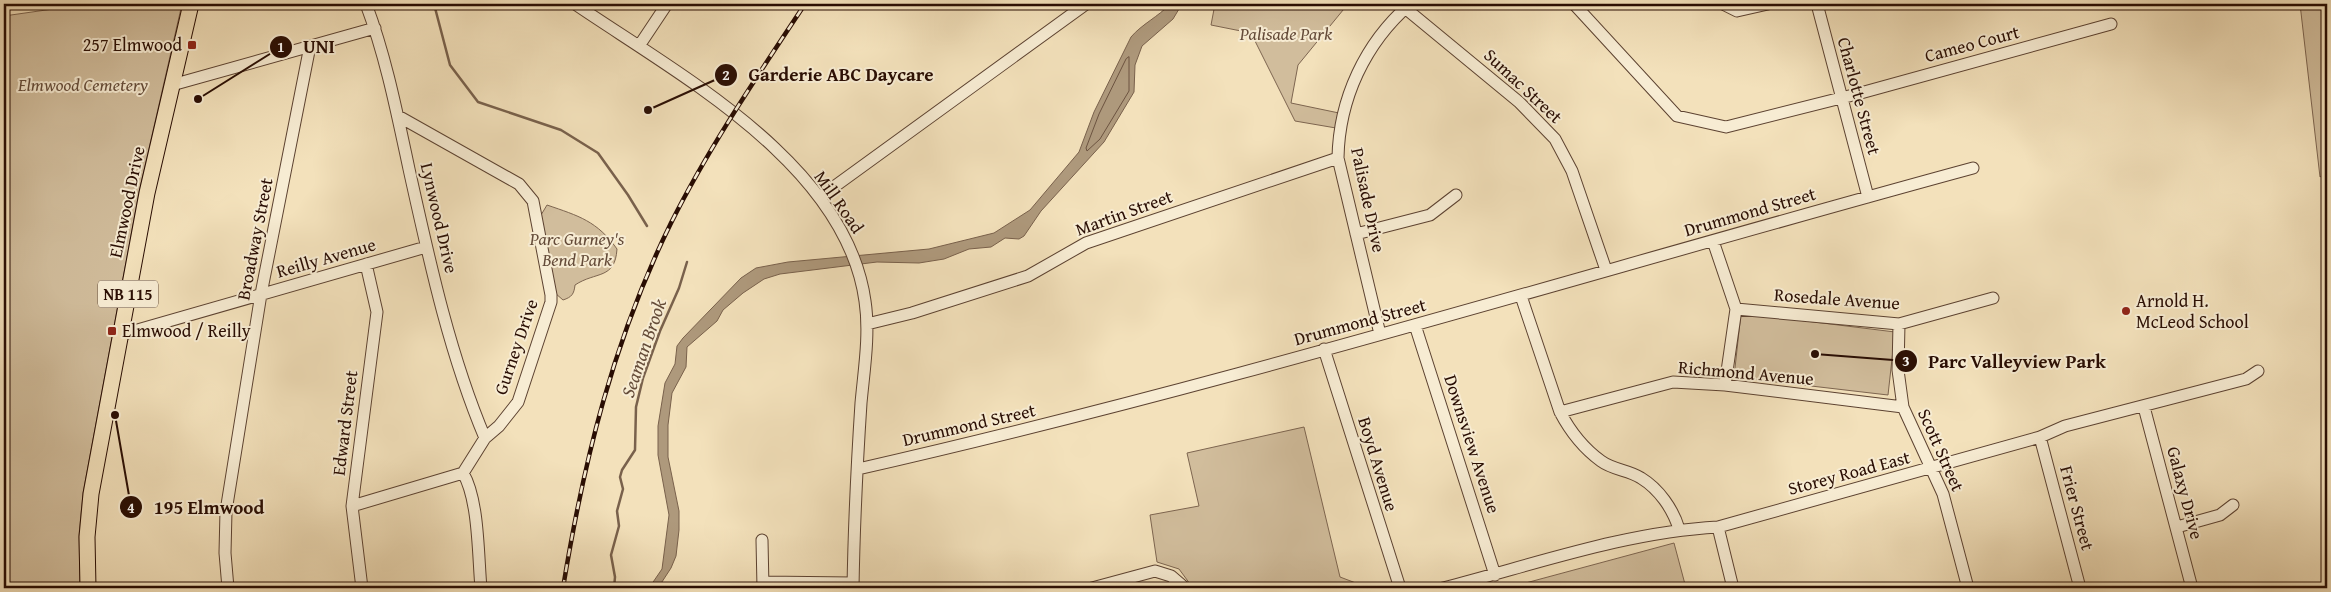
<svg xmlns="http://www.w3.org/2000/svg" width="2331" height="592" font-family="'Gentium Book Plus',serif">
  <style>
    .green { fill: #d1bd9c; stroke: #7d6550 }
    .water { fill: #ae997c; stroke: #79614c }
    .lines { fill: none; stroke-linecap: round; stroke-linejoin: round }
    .shore { stroke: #6c5340; stroke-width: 1 }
    .stream { stroke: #79614c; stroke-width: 2.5 }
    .minor-casing { stroke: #5c4231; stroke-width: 13 }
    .major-casing { stroke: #290d03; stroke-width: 17 }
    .minor { stroke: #f7ecd3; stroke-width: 11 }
    .major { stroke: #f3e1bb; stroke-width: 15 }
    .rail-casing { stroke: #290d03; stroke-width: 4.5 }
    .rail { stroke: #f7ecd3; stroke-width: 2.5; stroke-dasharray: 8; stroke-linecap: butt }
    .poi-dot { fill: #8f2418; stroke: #f7ecd3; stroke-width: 2 }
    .labels { text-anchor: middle; stroke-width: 4; stroke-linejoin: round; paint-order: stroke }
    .shield { fill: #f7ecd3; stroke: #675041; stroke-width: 1 }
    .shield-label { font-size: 16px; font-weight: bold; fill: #290d03 }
    .park-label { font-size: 18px; font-style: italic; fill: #644b39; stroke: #f7ecd3 }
    .street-label { font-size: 18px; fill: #290d03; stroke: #f7ecd3 }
    .poi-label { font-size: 18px; fill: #290d03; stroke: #f7ecd3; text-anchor: start }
    .water-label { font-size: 19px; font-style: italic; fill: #654c39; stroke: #f7ecd3 }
    .leader { fill: none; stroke: #290d03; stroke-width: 2 }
    .callout-dot { fill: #290d03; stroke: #f7ecd3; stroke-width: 2 }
    .mark-label { font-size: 15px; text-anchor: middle; font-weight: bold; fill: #fff }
    .callout-label { font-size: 19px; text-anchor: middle; font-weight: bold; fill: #290d03; stroke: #f7ecd3; stroke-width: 4; stroke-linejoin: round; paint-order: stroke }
  </style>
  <rect width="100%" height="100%" fill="#f3e1bb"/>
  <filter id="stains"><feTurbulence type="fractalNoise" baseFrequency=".004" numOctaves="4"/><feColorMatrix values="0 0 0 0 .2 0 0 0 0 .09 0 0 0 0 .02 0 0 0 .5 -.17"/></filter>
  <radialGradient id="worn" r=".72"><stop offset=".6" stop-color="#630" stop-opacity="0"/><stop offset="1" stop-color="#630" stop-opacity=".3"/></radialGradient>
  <path class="green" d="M88,4H182L139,192L83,493L79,535L80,588H4V16Z
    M1215,4H1348L1298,65L1291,103L1339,113L1336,128L1295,121L1251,33L1211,25Z
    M2300,4H2327V172L2320,177Z
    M547,205C579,216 597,221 617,249C615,280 596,271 575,285C574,294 572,297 563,300L555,293L541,215Z
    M1741,313L1895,332L1888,395L1734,377Z
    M1304,427L1340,577L1369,588H1193L1179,569L1157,562L1150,515L1199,506L1187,453Z
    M1674,543L1686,588H1507Z"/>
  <path class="water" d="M1170,4H1182L1173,19L1142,46L1135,65L1134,92L1104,142L1041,211L1024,236L1019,239L1005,238L991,247L969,249L944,259L919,263L877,262L780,274L764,279L743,293L723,310L717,321L687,347L686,367L672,393L668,425V457L679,511V530L676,556L671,568L658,588H649L662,569L669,515L658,455V426L665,383L675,364L677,346L683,338L741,278L756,268L788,262L929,249L994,233L1030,210L1079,152L1094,112L1131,37C1142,24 1158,17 1170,4Z"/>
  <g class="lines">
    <path class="shore" d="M1129,57V91L1100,139L1087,151L1086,148L1099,114L1126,59Z"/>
    <path class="stream" d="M434,4L450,65L478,102L561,130L598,153L628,195L647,226
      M614,588L615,577L611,555L619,526L617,511L623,489L620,477L622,470L635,450L636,407L643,378L660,331L679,288L687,262"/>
    <g class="minor-casing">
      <path id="minor" d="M366,4C386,57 397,113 409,169C429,259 449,353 485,438
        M575,4C679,75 846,164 865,301C870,334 864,370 861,403C857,464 854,527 853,588
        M1574,4L1677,116L1726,127L1857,94L2111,24
        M1723,4L1737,11L1768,4
        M1817,4L1868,197
        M1405,8L1519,102L1555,139L1572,171L1606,270
        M639,46L667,4
        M172,85L375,28
        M820,197L1086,4
        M1356,234L1430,215L1456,195
        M1713,241L1736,309L1725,385
        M1521,296L1560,412C1570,431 1583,448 1601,461C1613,470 1629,470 1641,478C1659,489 1673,509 1679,529
        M1736,309L1899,324L1993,298
        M867,324L912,313L1028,276L1086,243L1338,158
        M1899,324L1898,370L1903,407L1943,494L1968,588
        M1415,325L1495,575
        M1380,334L1338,158C1339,99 1365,43 1410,4
        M120,335L426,247
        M1324,349L1400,588
        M2144,407L2192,588
        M1560,412L1673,382L1725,385L1903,407
        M2040,437L2080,588
        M858,469C1233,384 1601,269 1973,168
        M463,473C479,500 478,556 481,588
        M352,506L463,473L485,438L499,426L518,402L551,302V295L533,201L519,184L398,116
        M1718,527L1733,588
        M2177,527L2220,515L2233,505
        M762,540L763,588
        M763,582L853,583
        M228,588L225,553L226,511L261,294L310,46
        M362,588L352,506L377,312L366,264
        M1092,588L1155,571L1171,576L1185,588
        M1443,588C1533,565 1625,532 1718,527L2040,437L2065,426L2246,379L2258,371"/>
    </g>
    <g class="major-casing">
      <path id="major" d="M88,588L87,537L91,494L147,193L191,4"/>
    </g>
    <use href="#minor" class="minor"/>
    <use href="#major" class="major"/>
    <g class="rail-casing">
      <path id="rail" d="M563,588C584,460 613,341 671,223C709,147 758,75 805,4"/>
    </g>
    <use href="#rail" class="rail"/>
  </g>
  <g class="poi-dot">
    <rect x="187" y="40" width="10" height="10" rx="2.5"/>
    <circle cx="2126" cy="311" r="5"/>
    <rect x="107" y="326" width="10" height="10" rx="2.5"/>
  </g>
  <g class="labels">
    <rect class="shield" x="98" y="280.5" width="60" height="27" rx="4"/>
    <g class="shield-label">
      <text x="128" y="300">NB 115</text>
    </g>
    <g class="park-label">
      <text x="1286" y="40">Palisade Park</text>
      <text x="83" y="91">Elmwood Cemetery</text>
      <text x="577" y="245">Parc Gurney's<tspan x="577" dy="21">Bend Park</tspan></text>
    </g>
    <g class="street-label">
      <text transform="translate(1972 44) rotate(-15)" y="6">Cameo Court</text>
      <text transform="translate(1523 86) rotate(43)" y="6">Sumac Street</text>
      <text transform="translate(1859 96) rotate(75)" y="6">Charlotte Street</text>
      <text transform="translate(1368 200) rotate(78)" y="6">Palisade Drive</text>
      <text transform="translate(127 202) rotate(-78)" y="6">Elmwood Drive</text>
      <text transform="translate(839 202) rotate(55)" y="6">Mill Road</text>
      <text transform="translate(1750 212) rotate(-16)" y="6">Drummond Street</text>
      <text transform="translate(1124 213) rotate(-20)" y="6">Martin Street</text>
      <text transform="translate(439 218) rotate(77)" y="6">Lynwood Drive</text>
      <text transform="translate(255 239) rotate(-79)" y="6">Broadway Street</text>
      <text transform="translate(326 258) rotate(-16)" y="6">Reilly Avenue</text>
      <text transform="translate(1837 299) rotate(4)" y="6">Rosedale Avenue</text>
      <text transform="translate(1360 322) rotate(-15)" y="6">Drummond Street</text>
      <text transform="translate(516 347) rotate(-71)" y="6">Gurney Drive</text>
      <text transform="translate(1746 373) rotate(5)" y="6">Richmond Avenue</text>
      <text transform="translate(345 423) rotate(-83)" y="6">Edward Street</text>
      <text transform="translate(969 425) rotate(-13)" y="6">Drummond Street</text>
      <text transform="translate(1472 444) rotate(72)" y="6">Downsview Avenue</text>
      <text transform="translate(1941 450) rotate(66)" y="6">Scott Street</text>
      <text transform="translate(1378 464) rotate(73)" y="6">Boyd Avenue</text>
      <text transform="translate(1849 473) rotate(-15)" y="6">Storey Road East</text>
      <text transform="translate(2185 493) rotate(75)" y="6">Galaxy Drive</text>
      <text transform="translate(2077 508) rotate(75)" y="6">Frier Street</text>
    </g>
    <g class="poi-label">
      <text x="182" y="51" text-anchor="end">257 Elmwood</text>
      <text x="2136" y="307">Arnold H.<tspan x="2136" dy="21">McLeod School</tspan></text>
      <text x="122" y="337">Elmwood / Reilly</text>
    </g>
    <g class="water-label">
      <text transform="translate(643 348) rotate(-71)" y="7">Seaman Brook</text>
    </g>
  </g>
  <path class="leader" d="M198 99L281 47M648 110L726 75M1815 354L1906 361M115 415L131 507"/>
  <g class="callout-dot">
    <circle cx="198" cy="99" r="5"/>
    <circle cx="648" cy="110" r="5"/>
    <circle cx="1815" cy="354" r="5"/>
    <circle cx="115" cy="415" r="5"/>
    <circle cx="281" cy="47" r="12"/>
    <circle cx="726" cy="75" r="12"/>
    <circle cx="1906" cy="361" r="12"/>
    <circle cx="131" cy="507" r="12"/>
  </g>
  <g class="mark-label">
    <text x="281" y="52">1</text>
    <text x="726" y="80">2</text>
    <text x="1906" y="366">3</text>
    <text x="131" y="513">4</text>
  </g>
  <g class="callout-label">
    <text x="319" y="53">UNI</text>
    <text x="841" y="81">Garderie ABC Daycare</text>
    <text x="2017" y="368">Parc Valleyview Park</text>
    <text x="209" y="514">195 Elmwood</text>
  </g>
  <rect width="2331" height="592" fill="none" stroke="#f3e1bb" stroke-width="20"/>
  <rect x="5" y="5" width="2321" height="582" fill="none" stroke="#290d03" stroke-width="2.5"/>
  <rect x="10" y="10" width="2311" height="572" fill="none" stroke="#290d03"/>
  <rect width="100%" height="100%" filter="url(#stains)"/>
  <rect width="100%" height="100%" fill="url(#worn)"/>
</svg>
